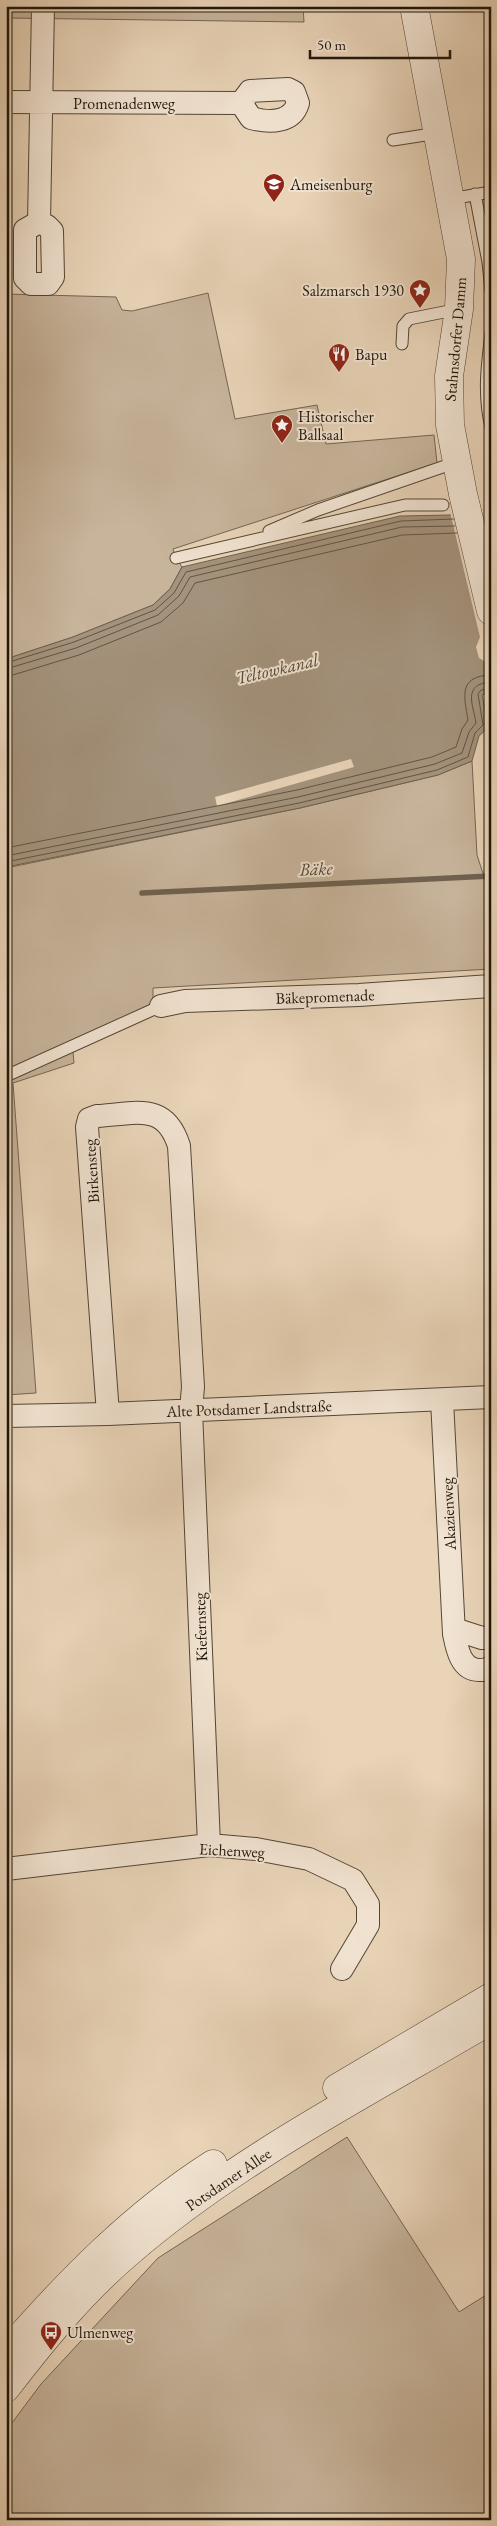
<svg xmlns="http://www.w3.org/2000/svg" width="497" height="2526" font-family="'EB Garamond',serif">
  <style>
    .green { fill: #c7b49b; stroke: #736553 }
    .water { fill: #a4937d; stroke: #6f614f }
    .pier { fill: #e9d4b8 }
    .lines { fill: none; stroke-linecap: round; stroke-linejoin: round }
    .shore { stroke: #625444; stroke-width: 1 }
    .stream { stroke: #6f614f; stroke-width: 5.5 }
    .service-casing { stroke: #524636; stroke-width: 13 }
    .minor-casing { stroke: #524636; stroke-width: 24 }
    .tertiary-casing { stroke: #524636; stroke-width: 29 }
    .service { stroke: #f1e3d1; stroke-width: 11 }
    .minor { stroke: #f1e3d1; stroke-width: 22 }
    .tertiary { stroke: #f1e3d1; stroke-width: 28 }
    .labels { text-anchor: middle; stroke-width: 4; stroke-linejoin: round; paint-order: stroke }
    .street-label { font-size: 16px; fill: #1f160b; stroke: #f1e3d1 }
    .poi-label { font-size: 16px; fill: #1f160b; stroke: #f1e3d1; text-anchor: start }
    .water-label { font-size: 18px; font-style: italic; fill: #544839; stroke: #f1e3d1 }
  </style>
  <rect width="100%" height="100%" fill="#e9d4b8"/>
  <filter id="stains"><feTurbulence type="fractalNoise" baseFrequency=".004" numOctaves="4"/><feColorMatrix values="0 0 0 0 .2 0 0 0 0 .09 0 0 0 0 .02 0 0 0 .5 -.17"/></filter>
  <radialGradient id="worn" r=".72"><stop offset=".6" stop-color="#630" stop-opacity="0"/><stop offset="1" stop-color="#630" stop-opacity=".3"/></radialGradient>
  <path class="green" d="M6,6H303L304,22L6,18Z
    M208,293L235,419L317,405L326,444L434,435L437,463L173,549L176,558L182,567L170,589L153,605L73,637L6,659V294L116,297L122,310L132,311Z
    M472,761L477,855L491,898V969L153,988V1016L73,1052L74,1063L13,1083L36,1393L6,1395V868L300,808L438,775Z
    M347,2137L459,2312L491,2292V2520H6V2431L41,2384L158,2258Z"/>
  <path class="water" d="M491,510V693L482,695L489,727L479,736L472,761L438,775L300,808L6,867V659L73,637L153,605L170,589L182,567L400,516L449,515Z"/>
  <path class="pier" d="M485,509L491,531V682L486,662L479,658L476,647L480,637L450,512Z
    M351,759L354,767L217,806L215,797Z"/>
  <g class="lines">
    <path class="shore" d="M6,663L74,642L155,610L174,593L186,572L401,521L454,519
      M6,669L76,648L158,615L179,596L190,577L402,527L455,526
      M6,677L79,655L161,622L183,603L195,583L402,535L457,533
      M6,848L297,790L432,757L456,747L462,729L468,720C464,696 458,676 491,675
      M6,856L298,797L435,764L462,753L469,732L476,723C473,704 462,684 491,682
      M6,862L299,803L437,770L468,757L475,733L483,725L478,694L481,690L491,689"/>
    <path class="stream" d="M142,893L491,876"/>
    <g class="service-casing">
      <path id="service" d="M393,140L438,133
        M475,194L488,262L491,291
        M450,199L491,192
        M491,333C487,365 483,396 491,427
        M402,344L403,326L409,319L459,309
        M269,531L318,510L457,462
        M176,558L405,505H443
        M6,1076L161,1006"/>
    </g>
    <g class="minor-casing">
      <path id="minor" d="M288,89L294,92L298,103C292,123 270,123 251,118L241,103L250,91Z
        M6,102L241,103
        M39,222L47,226L52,231L53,277L48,284H31L25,278V230L39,222L43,6
        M161,1006L185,1001L359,995L491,986
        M442,1400L454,1634C457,1649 461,1670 479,1670C484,1670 487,1670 491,1667
        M108,1414L87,1127L89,1119L97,1116C135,1114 165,1101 179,1146L193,1387L191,1410L209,1845
        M6,1416L108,1414L491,1397
        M454,1629L482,1638L491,1637
        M6,1869L209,1845L256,1849L309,1859L353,1880L368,1904V1925L342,1969"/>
    </g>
    <g class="tertiary-casing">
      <path id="tertiary" d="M414,6L461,259L459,309L449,376L450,425L463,494L491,611
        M337,2088L491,1997
        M6,2353C68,2282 133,2215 213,2164
        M6,2388C43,2340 82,2292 128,2253C237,2159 367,2093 491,2020"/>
    </g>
    <use href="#service" class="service"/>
    <use href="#minor" class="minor"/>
    <use href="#tertiary" class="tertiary"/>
  </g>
  <defs>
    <g id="school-pin" transform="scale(1.125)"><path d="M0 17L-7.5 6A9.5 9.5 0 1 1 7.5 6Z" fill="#8f2418" stroke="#f1e3d1"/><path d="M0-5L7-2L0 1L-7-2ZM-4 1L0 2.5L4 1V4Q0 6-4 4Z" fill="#fff"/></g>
    <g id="sight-pin" transform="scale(1.125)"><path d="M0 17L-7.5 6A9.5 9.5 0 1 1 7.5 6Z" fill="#8f2418" stroke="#f1e3d1"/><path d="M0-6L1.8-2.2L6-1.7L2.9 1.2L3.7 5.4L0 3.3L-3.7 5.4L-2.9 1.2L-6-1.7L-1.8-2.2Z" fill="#fff"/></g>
    <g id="restaurant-pin" transform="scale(1.125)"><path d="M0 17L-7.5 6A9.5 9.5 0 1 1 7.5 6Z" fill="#8f2418" stroke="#f1e3d1"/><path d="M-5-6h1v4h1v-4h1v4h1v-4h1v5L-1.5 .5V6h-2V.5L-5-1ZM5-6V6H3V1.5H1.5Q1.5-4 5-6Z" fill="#fff"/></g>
    <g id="bus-pin" transform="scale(1.125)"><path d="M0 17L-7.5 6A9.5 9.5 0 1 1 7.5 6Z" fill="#8f2418" stroke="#f1e3d1"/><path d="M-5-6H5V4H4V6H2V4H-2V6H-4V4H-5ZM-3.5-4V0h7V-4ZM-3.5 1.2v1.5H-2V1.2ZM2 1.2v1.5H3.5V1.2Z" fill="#fff"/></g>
  </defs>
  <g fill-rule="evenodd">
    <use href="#school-pin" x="274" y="184"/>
    <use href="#sight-pin" x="420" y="290"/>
    <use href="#restaurant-pin" x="339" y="354"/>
    <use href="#sight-pin" x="282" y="425"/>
    <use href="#bus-pin" x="51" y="2332"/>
  </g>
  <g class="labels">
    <g class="street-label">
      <text x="124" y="109">Promenadenweg</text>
      <text transform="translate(455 339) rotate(-85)" y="6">Stahnsdorfer Damm</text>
      <text transform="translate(325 996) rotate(-2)" y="6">Bäkepromenade</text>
      <text transform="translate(91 1171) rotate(-94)" y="6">Birkensteg</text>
      <text transform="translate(249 1408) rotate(-2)" y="6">Alte Potsdamer Landstraße</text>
      <text transform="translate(448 1514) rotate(-93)" y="6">Akazienweg</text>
      <text transform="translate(200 1627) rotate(-92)" y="6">Kiefernsteg</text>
      <text transform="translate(232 1850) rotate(3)" y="6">Eichenweg</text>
      <text transform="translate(228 2179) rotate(-34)" y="6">Potsdamer Allee</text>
    </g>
    <g class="poi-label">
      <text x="290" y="190">Ameisenburg</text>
      <text x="404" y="296" text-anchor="end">Salzmarsch 1930</text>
      <text x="355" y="360">Bapu</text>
      <text x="298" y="422">Historischer<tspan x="298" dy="18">Ballsaal</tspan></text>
      <text x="67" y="2338">Ulmenweg</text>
    </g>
    <g class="water-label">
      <text transform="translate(277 669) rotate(-13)" y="6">Teltowkanal</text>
      <text transform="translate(316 869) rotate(-3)" y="6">Bäke</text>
    </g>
  </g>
  <rect width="497" height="2526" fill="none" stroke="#e9d4b8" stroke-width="25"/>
  <rect x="8" y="8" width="482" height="2511" fill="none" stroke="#1f160b" stroke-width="2.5"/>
  <rect x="12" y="12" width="472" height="2501" fill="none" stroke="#1f160b"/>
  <path d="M310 50v8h140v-8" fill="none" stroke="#1f160b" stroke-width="2.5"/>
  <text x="317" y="50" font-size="15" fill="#1f160b" stroke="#f1e3d1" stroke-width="4" paint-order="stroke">50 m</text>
  <rect width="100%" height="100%" filter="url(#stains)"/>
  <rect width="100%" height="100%" fill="url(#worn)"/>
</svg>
